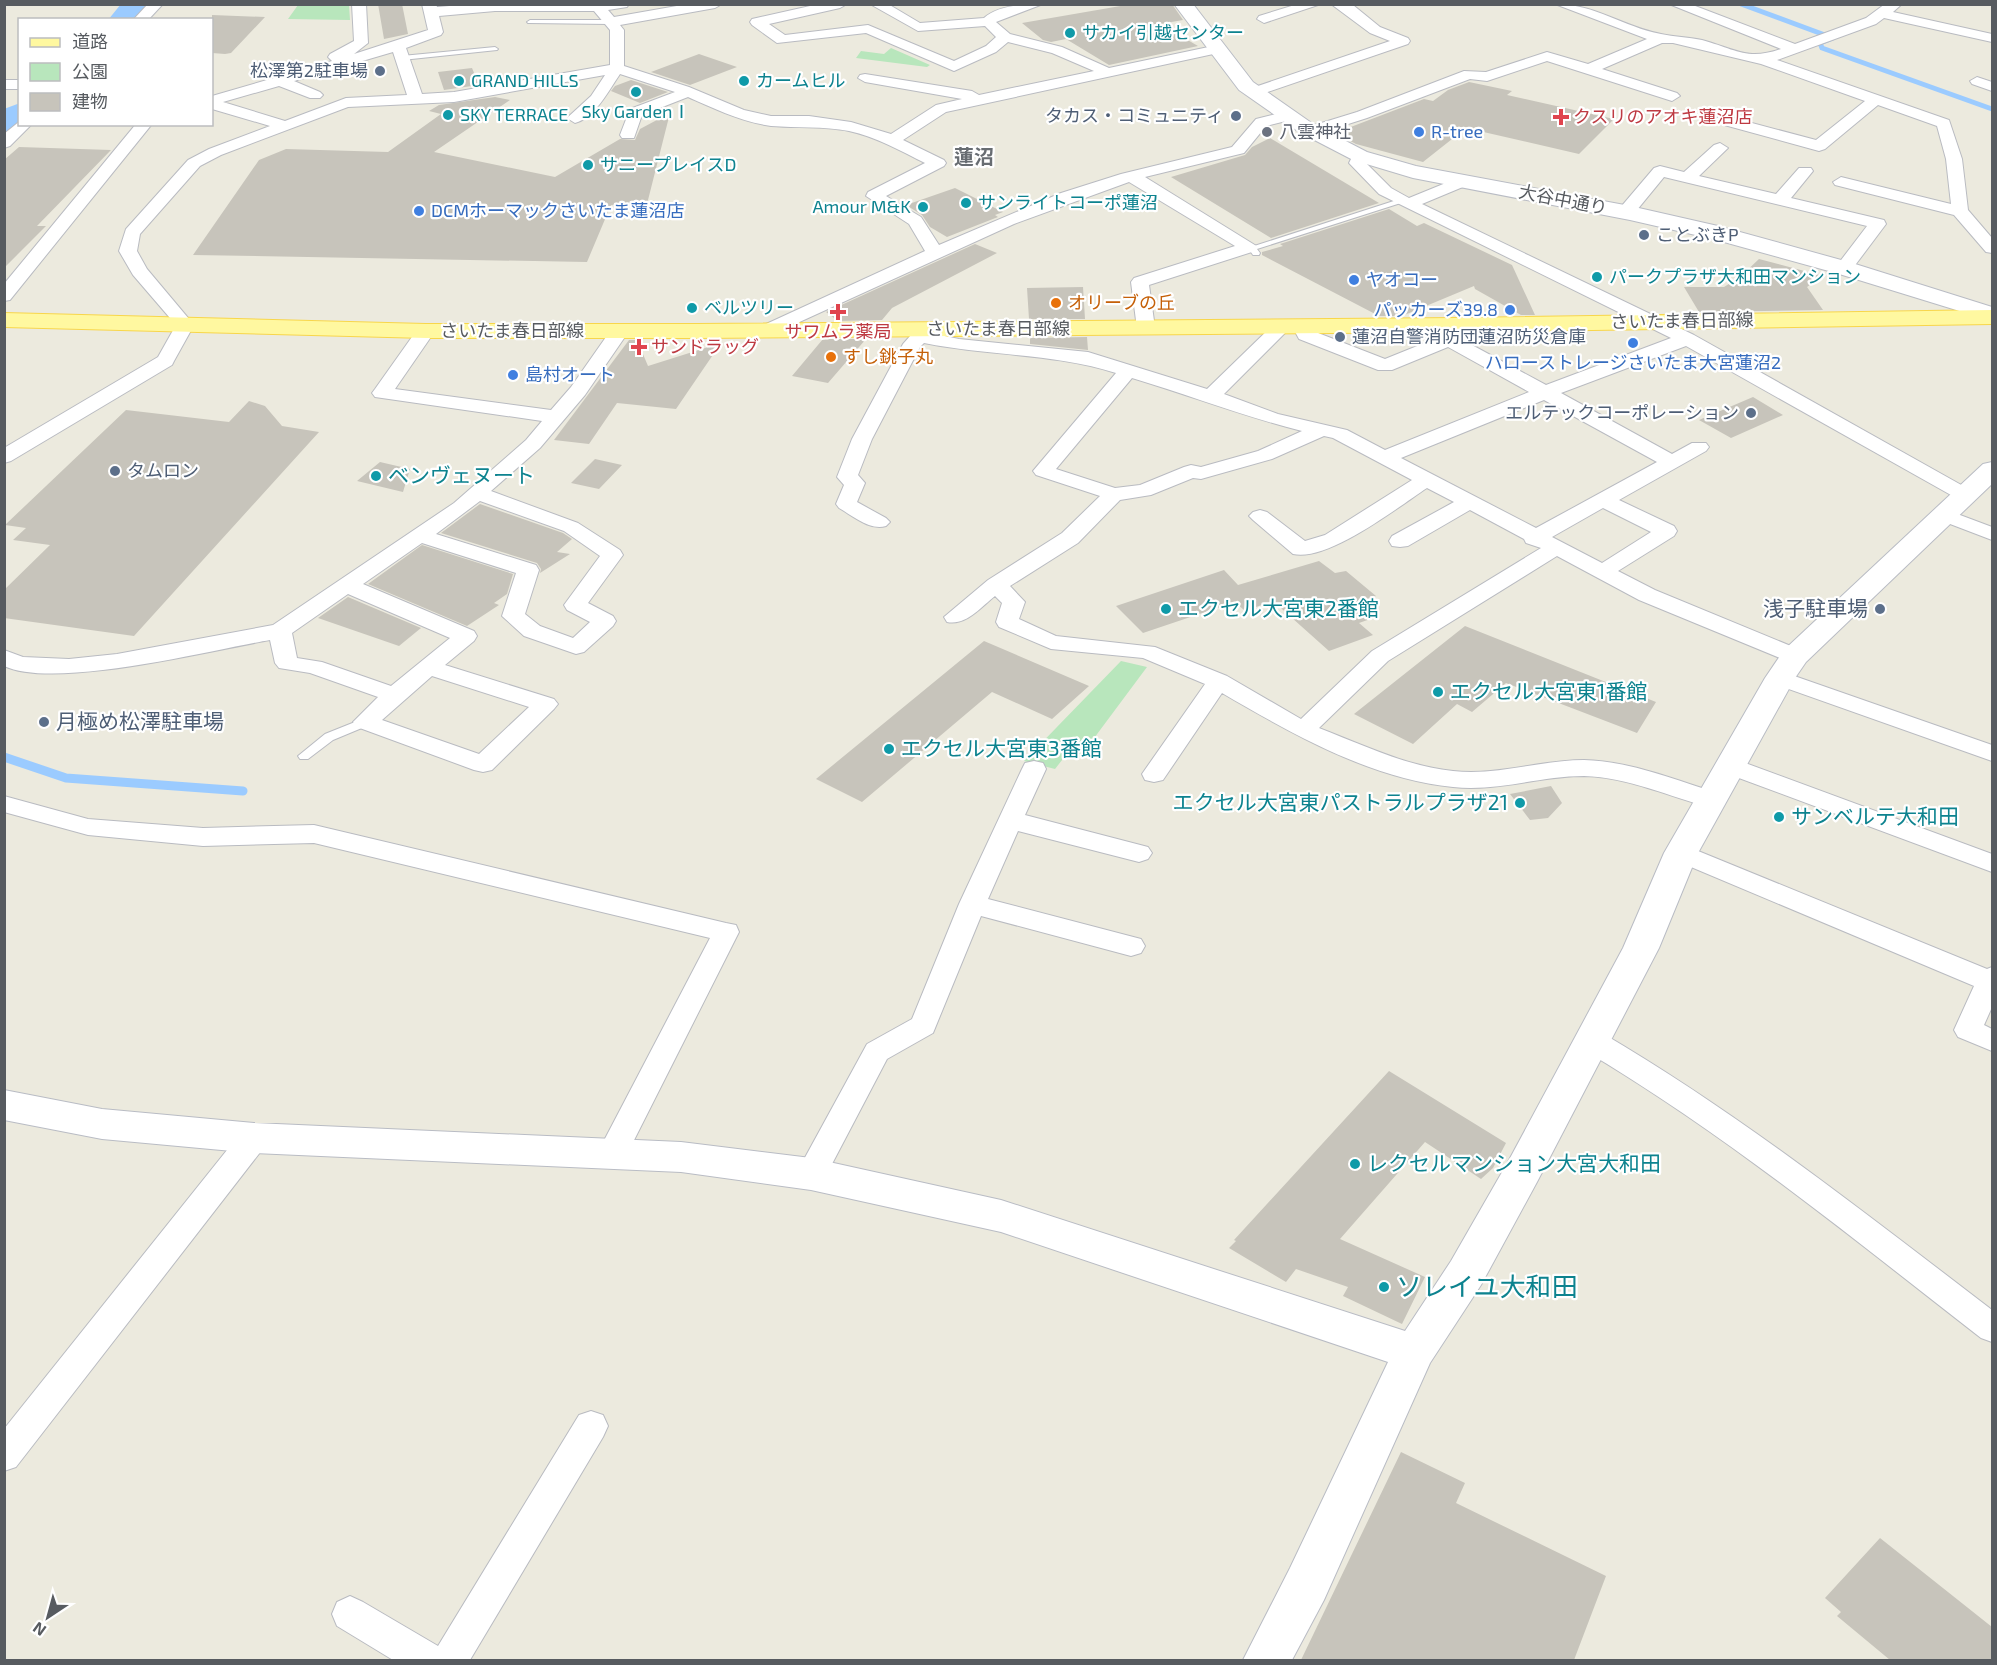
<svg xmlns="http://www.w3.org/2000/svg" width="1997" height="1665" font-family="'Exo 2','Noto Sans JP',sans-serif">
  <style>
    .green { fill: #b8e6bc }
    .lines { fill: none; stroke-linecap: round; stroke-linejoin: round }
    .stream-far1 { stroke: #9bcbff; stroke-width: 5 }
    .stream { stroke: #9bcbff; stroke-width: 9 }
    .river { fill: #9bcbff; fill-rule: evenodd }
    .building { fill: #c7c4bb }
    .lane-casing { stroke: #b9bbc1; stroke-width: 2 }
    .street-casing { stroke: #b9bbc1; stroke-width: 2 }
    .secondary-casing { stroke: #b9bcc4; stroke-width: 2 }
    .primary-casing { stroke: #f8d64b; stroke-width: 2 }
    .lane { fill: #fff; fill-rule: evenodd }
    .street { fill: #fff; fill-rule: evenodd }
    .secondary { fill: #fff; fill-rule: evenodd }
    .primary { fill: #fff8a0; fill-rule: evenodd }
    .culture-dot { fill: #0f9aa8; stroke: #fff; stroke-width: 2 }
    .service-dot { fill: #5c6f8a; stroke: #fff; stroke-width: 2 }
    .health-dot { fill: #e0444e; stroke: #fff; stroke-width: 2 }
    .worship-dot { fill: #6b7280; stroke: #fff; stroke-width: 2 }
    .shop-dot { fill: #3f7fe0; stroke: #fff; stroke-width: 2 }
    .food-dot { fill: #e8710a; stroke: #fff; stroke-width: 2 }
    .labels { text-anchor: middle; stroke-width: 4.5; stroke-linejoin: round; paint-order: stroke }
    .far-culture-label { font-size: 18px; fill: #0d838f; stroke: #fff; text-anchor: start }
    .far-service-label { font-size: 18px; fill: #4e5e75; stroke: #fff; text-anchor: end }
    .far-health-label { font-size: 18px; fill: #be3a42; stroke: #fff; text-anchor: start }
    .far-worship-label { font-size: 18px; fill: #5b616d; stroke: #fff; text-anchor: start }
    .far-shop-label { font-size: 18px; fill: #366cbe; stroke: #fff; text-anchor: start }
    .far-street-label { font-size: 18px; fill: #575b60; stroke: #fff }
    .far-food-label { font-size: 18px; fill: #c56008; stroke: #fff; text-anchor: start }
    .far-quarter-label { font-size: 20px; font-weight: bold; fill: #686d72; stroke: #fff }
    .culture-label { font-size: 21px; fill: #0d838f; stroke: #fff; text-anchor: start }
    .service-label { font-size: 21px; fill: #4e5e75; stroke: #fff; text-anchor: end }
    .near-culture-label { font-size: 26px; fill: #0d838f; stroke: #fff; text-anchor: start }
  </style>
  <rect width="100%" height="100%" fill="#eceade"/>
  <path class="green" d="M298,5H349L350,20L288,19Z
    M891,48L930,65L927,67L856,58L861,51L884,54Z
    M1121,661L1147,667L1080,757L1066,755L1055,769L1024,761Z"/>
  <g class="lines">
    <path class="stream-far1" d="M1741,4L1833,38L1820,43L1822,48L1992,109"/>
    <path class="stream" d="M4,757L66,778L243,791"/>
    <path class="river" d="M121,4H154L141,20H108Z
      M20,103V124H26L16,133L4,136V109Z"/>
  </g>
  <path class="building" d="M378,4H402L408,34L384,39Z
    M1132,4H1172L1183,20L1160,24L1198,46L1109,65L1066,39L1051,42L1043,40L1022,23Z
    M212,15L265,17L231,53L225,54L212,53Z
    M699,54L737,67L690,85L651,72Z
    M472,68L479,85L444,90L438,72Z
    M631,80L668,92L640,103L611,91L615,86Z
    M1469,82L1512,91L1507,95L1614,119L1579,154L1466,128L1423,162L1356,144L1335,133L1424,99L1433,101L1448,90Z
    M495,97L510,100L434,152L555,177L620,139L635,140L640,129L670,113L647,204L611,205L587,262L193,255L259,160L286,149L388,152L441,114L429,111L439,105Z
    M1270,138L1379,203L1271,238L1171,177L1245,155L1252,147Z
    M19,147L111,150L37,226H46L4,268V160Z
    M955,188L1003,212L995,215L998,217L947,237L930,227L922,215L906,205Z
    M1389,209L1417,226L1424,223L1512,265L1535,315H1521L1475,289L1474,286L1402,316H1379L1262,255V252L1283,246L1280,244Z
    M975,244L997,253L892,308L882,320L838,321L826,312Z
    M1759,259L1823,276L1807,287L1823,310L1699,312L1684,287H1724L1740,277Z
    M1083,287L1085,319H1029L1027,288Z
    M1087,337L1088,350L1030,344V338Z
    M823,339H866L828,383L792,376Z
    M629,340H637L648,366L721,343L676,409L617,403L589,444L554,440Z
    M1753,397L1783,415L1731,438L1699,420Z
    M249,401L265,406L282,426L319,432L134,636L4,618V590L50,545L13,540L26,528L5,525L126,410L229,422Z
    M595,459L622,465L599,489L571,483Z
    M380,462L410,469L403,492L357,481Z
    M480,504L563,533L572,539L557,552L570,554L540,573L541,569L537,563L441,533Z
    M422,545L513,574L507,594L494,603L499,605L467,626L368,584Z
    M1319,561L1335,573L1346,571L1376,596L1356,603L1373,618L1359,623L1373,635L1329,651L1273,601L1245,611L1235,602L1143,633L1116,606L1224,570L1238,585Z
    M348,597L421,628L399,646L318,618Z
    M1465,626L1656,702L1637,733L1506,683L1472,712L1457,704L1413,744L1354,714Z
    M984,641L1089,686L1052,719L992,692L862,802L816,779Z
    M1551,786L1562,803L1548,818L1530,820L1510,794Z
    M1389,1071L1506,1143L1493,1168L1481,1179L1425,1142L1340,1239L1425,1277L1402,1324L1343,1296L1348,1287L1296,1269L1286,1282L1229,1248L1236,1241L1234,1240Z
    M1401,1452L1465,1483L1456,1503L1606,1576L1574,1660H1301Z
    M1880,1538L1992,1627V1660H1890L1837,1616L1841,1612L1825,1598Z"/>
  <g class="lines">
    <g class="lane-casing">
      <path id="lane" d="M530,20H610L613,22L610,24L528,23L527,22Z
        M495,47L498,49L497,50L402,60L399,58L402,56Z
        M1400,199L1407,201L1257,249L1260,253L1259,255H1253L1248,248Z
        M365,718L371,722L369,725L333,740L308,759H300L298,756L325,734Z"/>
    </g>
    <g class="street-casing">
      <path id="street" d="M148,4H163L148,20H133Z
        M352,4H366L368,43L354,54L428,30L422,4H436L437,7L474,4H629L627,7L608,10L614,17L688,4H722L715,8L620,25L624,30V66L689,87L744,110L771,116H809L851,122L891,134L936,105L962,99L865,82L858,78L860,75L865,74L972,91L979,95L1094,71L1052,53L1008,42L996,52L954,71L866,33L777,43L752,25L750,22L752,19L819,4H847L840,8L769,24L785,35L868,25L954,61L986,46L996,37L985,26L918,31L870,4H888L920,23L984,18C998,5 1025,4 1043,4L996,22L1010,34L1062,47L1109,68L1218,45L1223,46L1225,49L1218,53L946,112L903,140L944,160L946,163L944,166L886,196L921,217L939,245L1061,193L1121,174L1232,147L1256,119L1289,111L1297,116L1294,119L1266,126L1244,153L1145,177L1258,247L1255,251L1149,285L1155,328L1152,332H1140L1137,328L1131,282L1134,278L1235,246L1129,182L1014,224L771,335L764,333L762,329L764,325L925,251L909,224L866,196L868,192L925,163C901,151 876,137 849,131C823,126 797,128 771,126C742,122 715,109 688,97L642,115L634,138H622L620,135L630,109L675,92L620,74C609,90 595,118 575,123L567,118L591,96L605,75L454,102L348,107L221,155L200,166L140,234L137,251L147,269L194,325L174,361L172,365L11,461L4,463V448L158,357L176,325L133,275L119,251L126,229L188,160L209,149L270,126L212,109V96L332,61L328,57L330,54L354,41ZM495,11H594L610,30V65L454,92L422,94L406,48L441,35L443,32L439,16ZM393,52L407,95L346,98L285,121L223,102L279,86L310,98H320L323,95L320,92L294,81Z
        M1298,4H1321L1264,23L1257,19L1259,16Z
        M1331,4L1353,5L1380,27L1408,38L1410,41L1408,44L1259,95H1249L1246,92L1249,89L1390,41L1370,33Z
        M1555,4C1596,4 1623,27 1661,34C1674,37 1688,37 1702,40C1735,49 1747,61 1781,49L1669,4H1690L1795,44L1866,18L1885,4H1902L1893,12L1992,34V42L1884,18L1876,24L1777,60L1949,120L1962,159L1968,210L1992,238V253L1986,252L1954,215L1835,185L1833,182L1841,177L1951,204L1946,159L1937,126L1878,105L1825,149L1819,151L1717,123L1714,120L1722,115L1816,140L1865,101L1761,64L1673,43H1662L1602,69L1677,93L1680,96L1672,101L1547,61L1487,81L1470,79L1367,118L1317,134H1305L1303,131L1305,128L1357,112L1464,71L1486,72L1547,52L1588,64L1647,39Z
        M1977,77L1992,82V91L1972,84L1970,81Z
        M4,80H20V89H4Z
        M20,121V124H32L10,146L4,148V134Z
        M136,124H152L10,300L4,301V284Z
        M1720,143L1728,148L1699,176L1776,194L1799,168H1811L1813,171L1791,198L1884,220L1886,224L1850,272H1838L1835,268L1867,226L1664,177L1632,216H1620L1618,212L1620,208L1654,168L1660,166L1684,172L1714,145Z
        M1360,151L1366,153L1368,156L1365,162L1391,188L1409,198L1458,178H1470L1472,181L1470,184L1422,204L1694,335L1972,491L1975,495L1972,499L1965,501L1958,499L1686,346L1561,393L1672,454L1692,443H1706L1709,447L1706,451L1619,500L1674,526L1677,531L1674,536L1618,571L1655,590L1803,651L1807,656L1803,661L1795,663L1787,661L1639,600L1557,556L1388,661L1319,728C1363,745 1406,766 1453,771C1498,776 1540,760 1584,760C1631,761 1677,781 1721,794L1725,800L1721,806L1712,808C1670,797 1628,777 1584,776C1540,776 1497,792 1453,787C1371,779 1292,734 1222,693L1163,780L1154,782L1145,780L1142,774L1205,684L1143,658L1051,649L999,627L996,622L1002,603L995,596C981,607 966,626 947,622L944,617L988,580L1062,533L1100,496L1036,475L1033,471L1116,373C1054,353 987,356 924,343L920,347L872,439L858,475L865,483L857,502L886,518L890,522L886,526C870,531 853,516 839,508L836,504L844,485L837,477L852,439L903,344L911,335L914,325H928L930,333L959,339L1088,352L1207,389L1276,322H1288L1291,326L1288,330L1224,394L1278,414L1347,430L1385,450L1529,392L1448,347L1392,370H1378L1299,339L1292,326L1295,322H1307L1313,331L1385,359L1442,336L1451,321H1463L1466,325L1459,338L1546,385L1671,338L1379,194L1349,163L1354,153ZM1132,378C1189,395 1245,417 1302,431L1258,451L1201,467L1191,465L1184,467L1140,485L1115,488L1056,469ZM1544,400L1657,462L1536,528L1401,458ZM1324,436L1333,438L1412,480L1325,535L1305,541L1267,512L1260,510L1253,512L1249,516L1253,520L1293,554C1328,562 1398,507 1427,488L1454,502L1392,536L1389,541L1392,546L1400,547L1408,546L1470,510L1524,539L1526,543L1541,548L1372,651L1301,719L1227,676L1155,647L1056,636L1019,619L1025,602L1010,586L1078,543L1120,500L1151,495L1193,478L1201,479L1272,459ZM1603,508L1651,532L1602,563L1552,537Z
        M426,325L433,327L435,331L395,389L551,410L571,387L613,327H627L629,331L585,395L540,448L491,491L578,523L620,550L623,555L588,603L613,616L616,621L613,626L584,652L576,654L524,636L502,616L516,573L422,543L363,584L474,631L477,636L474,641L445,665L554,699L558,704L554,709L492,770L483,772L474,770L357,727L353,722L378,697L310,673L279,668L275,663L270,640C212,650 55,690 4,666V650L23,657L69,659L117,654L273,625L454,503L526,440L542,421L375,397L372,393L375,389L419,327ZM480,501L564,531L600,556L564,605L567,610L590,622L573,638L540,626L525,614L539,570L536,565L436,534ZM348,594L450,638L391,686L322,662L297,658L292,633ZM432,676L529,707L479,754L382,720Z
        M1944,509L1992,527V540L1937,519L1933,515L1937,511Z
        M1780,671L1992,745V761L1772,683L1768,678L1772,673Z
        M1729,757L1992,854V872L1720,771L1717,765L1720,759Z
        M1034,761L1043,763L1046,769L1025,815L1148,847L1152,853L1148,859L1139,862L1018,831L988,899L1141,939L1145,946L1141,953L1131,956L981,916L933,1033L887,1059L822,1183L811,1186L800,1183L796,1174L867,1044L912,1019L959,904L1022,769L1025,763Z
        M4,796L88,819L203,828L314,825L726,923L736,925L739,932L623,1162L612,1166L601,1162L597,1154L710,938L314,843L203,846L88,835L4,812Z
        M1681,844L1987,969L1992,967V1007L1984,1025L1992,1029V1051L1958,1037L1954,1030L1974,986L1672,859L1668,853L1672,847Z
        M1592,1030L1602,1033C1740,1114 1865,1213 1992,1310V1342L1981,1338C1851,1237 1723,1132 1582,1049L1578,1041L1582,1033Z
        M254,1126L265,1130L269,1138L265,1146L16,1467L4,1471V1429L243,1130Z
        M591,1411L603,1415L608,1426L603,1437L470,1660H393L337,1626L332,1614L337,1602L350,1596L363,1602L438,1646L579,1415Z"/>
    </g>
    <g class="secondary-casing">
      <path id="secondary" d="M1174,4H1193L1253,82L1313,124L1367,152L1416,166L1630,206L1718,226L1852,263L1992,307V321L1836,273L1713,239L1630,220L1413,178L1353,160L1299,132L1239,90Z
        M1992,462V484L1806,662L1795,678L1698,853L1659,948L1537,1182L1481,1285L1430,1363L1324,1600L1292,1660H1243L1290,1568L1388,1362L1001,1232L811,1190L681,1172L254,1153L102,1139L4,1120V1090L102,1109L254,1123L681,1142L811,1158L1001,1200L1405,1331L1451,1261L1509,1160L1623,948L1664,853L1765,678L1784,650L1983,464Z"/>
    </g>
    <g class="primary-casing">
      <path id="primary" d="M1992,310V324L1457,332L696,338H426L4,327V313L426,324H696L1457,318Z"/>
    </g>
    <use href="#lane" class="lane"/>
    <use href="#street" class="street"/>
    <use href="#secondary" class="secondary"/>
    <use href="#primary" class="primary"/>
  </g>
  <g class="culture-dot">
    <circle cx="1070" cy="33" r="6"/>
    <circle cx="459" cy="81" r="6"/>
    <circle cx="744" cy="81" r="6"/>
    <circle cx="636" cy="92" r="6"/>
    <circle cx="448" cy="115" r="6"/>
    <circle cx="588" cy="165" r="6"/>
    <circle cx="966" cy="203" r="6"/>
    <circle cx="923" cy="207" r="6"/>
    <circle cx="1597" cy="277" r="6"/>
    <circle cx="692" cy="308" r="6"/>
    <circle cx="376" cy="476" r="6"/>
    <circle cx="1166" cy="609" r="6"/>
    <circle cx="1438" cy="692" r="6"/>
    <circle cx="889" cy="749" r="6"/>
    <circle cx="1520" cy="803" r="6"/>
    <circle cx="1779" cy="817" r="6"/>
    <circle cx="1355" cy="1164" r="6"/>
    <circle cx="1384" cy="1287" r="6"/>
  </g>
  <g class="service-dot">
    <circle cx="380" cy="71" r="6"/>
    <circle cx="1236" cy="116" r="6"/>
    <circle cx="1644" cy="235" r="6"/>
    <circle cx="1340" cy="337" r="6"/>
    <circle cx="1751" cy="413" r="6"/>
    <circle cx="115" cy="471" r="6"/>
    <circle cx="1880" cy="609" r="6"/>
    <circle cx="44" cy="722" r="6"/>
  </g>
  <g class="health-dot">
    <path d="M1558 108h6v6h6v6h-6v6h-6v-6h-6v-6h6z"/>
    <path d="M835 303h6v6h6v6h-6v6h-6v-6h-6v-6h6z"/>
    <path d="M636 338h6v6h6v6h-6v6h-6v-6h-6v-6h6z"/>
  </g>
  <circle class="worship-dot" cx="1267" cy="132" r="6"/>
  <g class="shop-dot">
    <circle cx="1419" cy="132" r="6"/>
    <circle cx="419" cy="211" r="6"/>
    <circle cx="1354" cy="280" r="6"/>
    <circle cx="1510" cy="310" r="6"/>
    <circle cx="1633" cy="343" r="6"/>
    <circle cx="513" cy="375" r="6"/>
  </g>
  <g class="food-dot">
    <circle cx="1056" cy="303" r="6"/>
    <circle cx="831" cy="357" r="6"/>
  </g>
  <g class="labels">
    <g class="far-culture-label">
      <text x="1082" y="39">サカイ引越センター</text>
      <text x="471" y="87">GRAND HILLS</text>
      <text x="756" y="87">カームヒル</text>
      <text x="636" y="118" text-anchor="middle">Sky GardenⅠ</text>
      <text x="460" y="121">SKY TERRACE</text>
      <text x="600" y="171">サニープレイスD</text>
      <text x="978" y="209">サンライトコーポ蓮沼</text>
      <text x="911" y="213" text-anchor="end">Amour M&amp;K</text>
      <text x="1609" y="283">パークプラザ大和田マンション</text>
      <text x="704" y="314">ベルツリー</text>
    </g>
    <g class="far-service-label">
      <text x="368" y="77">松澤第2駐車場</text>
      <text x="1224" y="122">タカス・コミュニティ</text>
      <text x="1656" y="241" text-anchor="start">ことぶきP</text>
      <text x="1352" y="343" text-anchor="start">蓮沼自警消防団蓮沼防災倉庫</text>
      <text x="1739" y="419">エルテックコーポレーション</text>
      <text x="127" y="477" text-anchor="start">タムロン</text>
    </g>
    <g class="far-health-label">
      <text x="1573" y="123">クスリのアオキ蓮沼店</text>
      <text x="838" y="338" text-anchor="middle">サワムラ薬局</text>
      <text x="651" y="353">サンドラッグ</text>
    </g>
    <g class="far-worship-label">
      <text x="1279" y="138">八雲神社</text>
    </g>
    <g class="far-shop-label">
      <text x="1431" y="138">R-tree</text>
      <text x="431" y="217">DCMホーマックさいたま蓮沼店</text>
      <text x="1366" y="286">ヤオコー</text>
      <text x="1498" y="316" text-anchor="end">パッカーズ39.8</text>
      <text x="1633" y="369" text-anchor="middle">ハローストレージさいたま大宮蓮沼2</text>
      <text x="525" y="381">島村オート</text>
    </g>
    <g class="far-street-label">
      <text transform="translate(1563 200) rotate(11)" y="6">大谷中通り</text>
      <text transform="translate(1682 321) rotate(-1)" y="6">さいたま春日部線</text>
      <text x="998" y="335">さいたま春日部線</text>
      <text x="512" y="337">さいたま春日部線</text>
    </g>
    <g class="far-food-label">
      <text x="1068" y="309">オリーブの丘</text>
      <text x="843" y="363">すし銚子丸</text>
    </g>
    <g class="far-quarter-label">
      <text x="974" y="164">蓮沼</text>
    </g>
    <g class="culture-label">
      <text x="388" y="483">ベンヴェヌート</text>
      <text x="1178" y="616">エクセル大宮東2番館</text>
      <text x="1450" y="699">エクセル大宮東1番館</text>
      <text x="901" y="756">エクセル大宮東3番館</text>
      <text x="1508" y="810" text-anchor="end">エクセル大宮東パストラルプラザ21</text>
      <text x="1791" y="824">サンベルテ大和田</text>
      <text x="1367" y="1171">レクセルマンション大宮大和田</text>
    </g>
    <g class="service-label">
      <text x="1868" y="616">浅子駐車場</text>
      <text x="56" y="729" text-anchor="start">月極め松澤駐車場</text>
    </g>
    <g class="near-culture-label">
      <text x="1396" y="1296">ソレイユ大和田</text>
    </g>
  </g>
  <rect width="1997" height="1665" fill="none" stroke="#575b60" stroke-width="12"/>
  <rect x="18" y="18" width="195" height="108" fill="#ffffff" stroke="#bcbdbf" stroke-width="1.5"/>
  <rect x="30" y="38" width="30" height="9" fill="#fff8a0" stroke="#bcbdbf" stroke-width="1.5"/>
  <text x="72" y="48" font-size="18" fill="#575b60">道路</text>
  <rect x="30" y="63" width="30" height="18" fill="#b8e6bc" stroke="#bcbdbf" stroke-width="1.5"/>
  <text x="72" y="78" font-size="18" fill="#575b60">公園</text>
  <rect x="30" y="93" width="30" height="18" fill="#c7c4bb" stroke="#bcbdbf" stroke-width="1.5"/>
  <text x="72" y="108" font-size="18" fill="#575b60">建物</text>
  <g transform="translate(48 1617) rotate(216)" stroke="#ffffff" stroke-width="4.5" paint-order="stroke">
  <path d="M0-4.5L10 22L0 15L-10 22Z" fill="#575b60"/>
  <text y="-9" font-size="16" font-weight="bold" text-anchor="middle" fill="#575b60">N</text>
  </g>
</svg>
